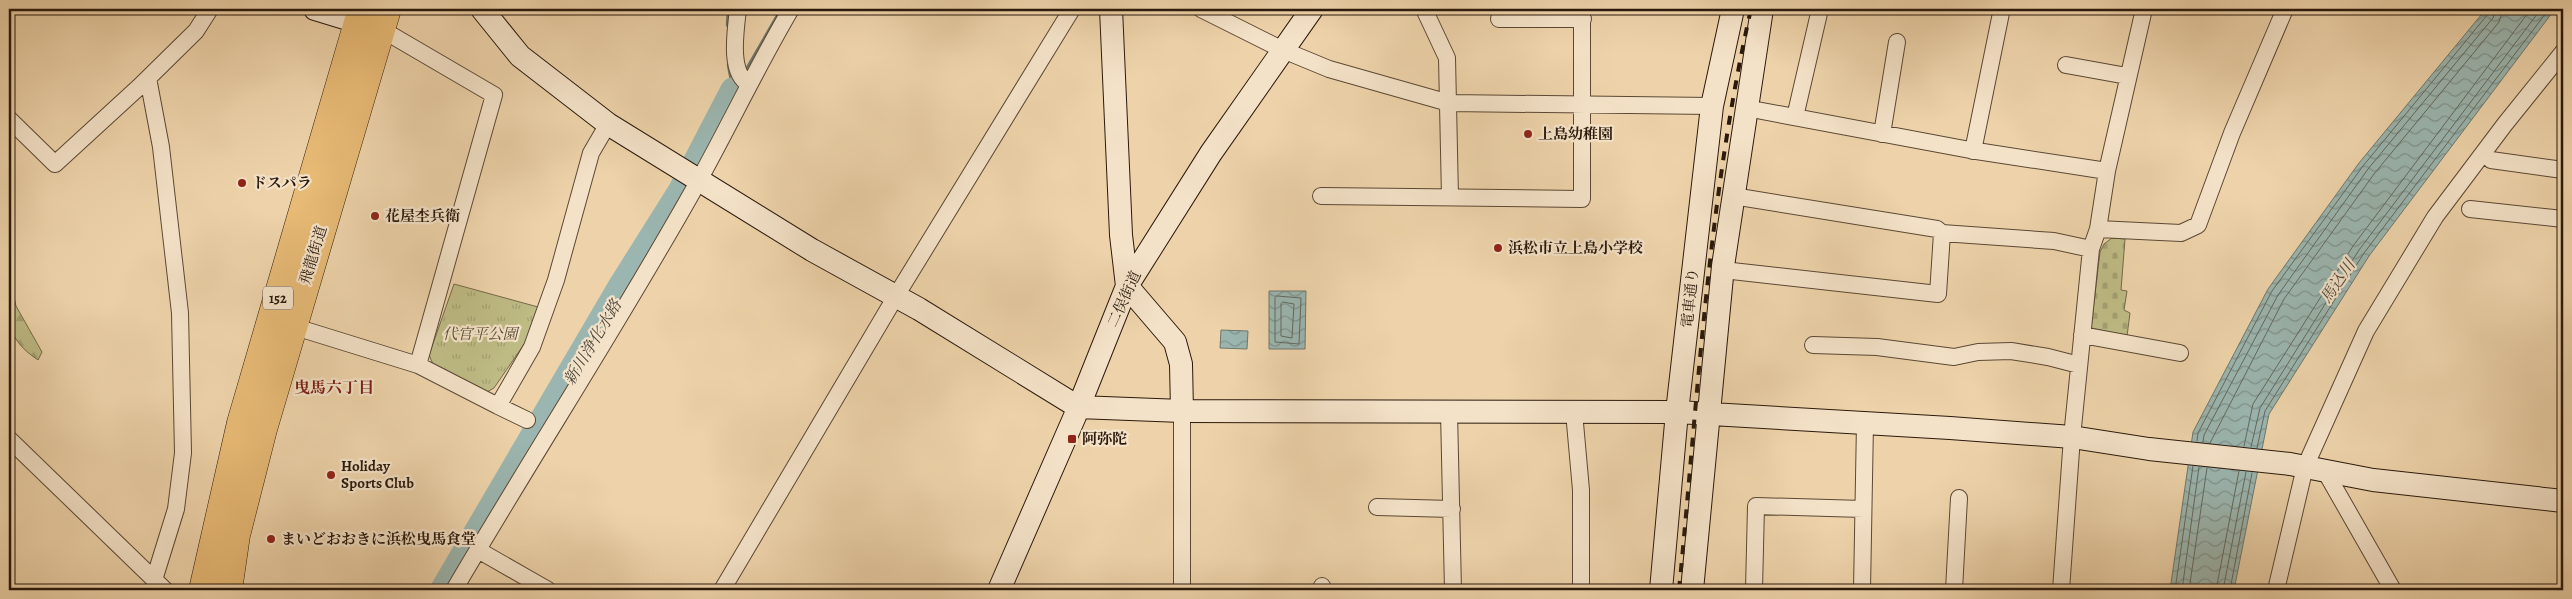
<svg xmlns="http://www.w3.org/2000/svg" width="2572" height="599" font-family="Alegreya,'Noto Serif JP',serif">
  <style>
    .forest { fill: url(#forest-firs); stroke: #746a48 }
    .cemetery { fill: url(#cemetery-stones); stroke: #746a48 }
    .park { fill: url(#park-tufts); stroke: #746a48 }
    .water { fill: url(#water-waves); stroke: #6e776e }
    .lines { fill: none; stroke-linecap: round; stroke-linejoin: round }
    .shore { stroke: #62685e; stroke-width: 1 }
    .stream { stroke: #6e776e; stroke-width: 4.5 }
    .river { stroke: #9bb6b0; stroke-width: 28 }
    .street-casing { stroke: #5b4834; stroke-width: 18 }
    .secondary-casing { stroke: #2a190c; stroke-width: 24 }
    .highway-casing { stroke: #2a190c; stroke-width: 29 }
    .street { stroke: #f4e2c8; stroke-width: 16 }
    .secondary { stroke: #f4e2c8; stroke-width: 22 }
    .highway { stroke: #e7ba75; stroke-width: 28 }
    .rail { stroke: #2a190c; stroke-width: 4; stroke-dasharray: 9 9; stroke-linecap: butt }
    .poi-dot { fill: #8f2418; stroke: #f4e2c8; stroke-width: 2 }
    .labels { text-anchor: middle; stroke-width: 4.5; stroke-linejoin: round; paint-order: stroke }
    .shield { fill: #f4e2c8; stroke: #675544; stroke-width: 1 }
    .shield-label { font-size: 14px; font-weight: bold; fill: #2a190c }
    .poi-label { font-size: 15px; font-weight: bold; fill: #2a190c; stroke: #f4e2c8; text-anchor: start }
    .street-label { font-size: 15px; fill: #2a190c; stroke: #f4e2c8 }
    .park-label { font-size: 15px; font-style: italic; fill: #564a30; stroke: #f4e2c8 }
    .water-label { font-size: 16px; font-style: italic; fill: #4c483d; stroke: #f4e2c8 }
    .neighbourhood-label { font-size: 16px; font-weight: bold; fill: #7a1f14; stroke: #f4e2c8 }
  </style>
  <defs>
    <pattern id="forest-firs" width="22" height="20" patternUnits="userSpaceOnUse" patternTransform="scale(1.25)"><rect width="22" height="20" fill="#bebb85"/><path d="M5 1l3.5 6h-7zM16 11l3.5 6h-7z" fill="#a3a072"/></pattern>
    <pattern id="cemetery-stones" width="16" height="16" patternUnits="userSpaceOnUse" patternTransform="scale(1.25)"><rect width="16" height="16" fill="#bebb85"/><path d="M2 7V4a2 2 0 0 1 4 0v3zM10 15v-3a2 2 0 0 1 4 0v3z" fill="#a3a072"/></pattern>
    <pattern id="park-tufts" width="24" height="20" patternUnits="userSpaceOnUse" patternTransform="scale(1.25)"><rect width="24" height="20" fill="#bebb85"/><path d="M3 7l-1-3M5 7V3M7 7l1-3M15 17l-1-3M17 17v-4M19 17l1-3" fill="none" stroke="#a3a072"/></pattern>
    <pattern id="water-waves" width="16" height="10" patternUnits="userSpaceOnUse" patternTransform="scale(1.25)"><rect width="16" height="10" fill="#9bb6b0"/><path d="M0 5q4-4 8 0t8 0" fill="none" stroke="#7f938e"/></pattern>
  </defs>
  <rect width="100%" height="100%" fill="#eed3aa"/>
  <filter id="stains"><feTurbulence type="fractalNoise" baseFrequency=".004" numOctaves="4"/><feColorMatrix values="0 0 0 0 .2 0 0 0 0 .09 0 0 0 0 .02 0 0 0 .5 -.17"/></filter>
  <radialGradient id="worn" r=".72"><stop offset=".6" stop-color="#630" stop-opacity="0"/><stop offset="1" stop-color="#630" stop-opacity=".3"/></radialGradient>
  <path class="forest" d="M9,277L16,306L42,352L38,360C2,336 9,316 9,277Z"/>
  <path class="cemetery" d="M2112,238L2125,239L2121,290L2127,291L2124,310L2130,313L2127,336L2091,328L2100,252L2104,244Z"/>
  <path class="park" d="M454,284L538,307L527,340L494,388L487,392L433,364L429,355Z"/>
  <path class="water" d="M2486,9H2555L2369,256L2269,414L2234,590H2170L2193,432L2268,289L2359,163Z
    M1269,291H1306L1305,349H1269Z
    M1221,330L1248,331L1247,349L1220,348Z"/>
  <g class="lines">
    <path class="shore" d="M1277,296L1301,298L1299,344L1275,342V298Z
      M1283,302L1294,304L1292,338L1281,336V304Z
      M2197,441L2198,433L2272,291L2363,166L2488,14L2489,9
      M2203,442L2204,435L2278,295L2368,169L2493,18L2496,9
      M2210,443L2284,299L2374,174L2499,22L2503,9
      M2244,446L2253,404L2353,246L2531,9
      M2251,447L2260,408L2359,250L2541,9
      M2257,448L2265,411L2364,253L2549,9
      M2175,590L2193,466
      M2182,590L2199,467
      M2189,590L2207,468
      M2216,590L2239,471
      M2223,590L2246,472
      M2230,590L2252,473"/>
    <path class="stream" d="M728,25L729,9
      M729,65L734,91
      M745,73L782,9
      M734,91L740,81"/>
    <path class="river" d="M444,590L621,288L682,191L734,91"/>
    <g class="street-casing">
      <path id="street" d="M738,9C736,29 728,73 749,84
        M1201,9L1283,50L1329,69L1449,103L1712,106
        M1424,9L1447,58L1450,197
        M1499,19H1583
        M381,29L494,95L418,365
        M2066,65L2127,76
        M148,78L161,147L180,313L183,453L176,509L154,580
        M1746,108L1970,150L2107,171
        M1795,117L1820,9
        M9,119L55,164L139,87L196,31L210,9
        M1882,134L1897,42
        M1973,151L2001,13
        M2491,160L2563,170
        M1321,196L1582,199V9
        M1733,196L1937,229L1942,233L2054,241L2091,249
        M2470,209L2563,219
        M2098,229L2181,233L2198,225L2232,133L2285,9
        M1723,270L1938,294L1942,233
        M292,326L418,365L498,406L532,347L556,280L591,153L608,124
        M2082,335L2180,353
        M1813,345L1877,347L1954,357L1978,352L2011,351L2048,357L2079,365
        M498,406L527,420
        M1182,411V590
        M1449,412L1453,590
        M1574,412L1581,490V590
        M9,439L165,590
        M2325,471L2393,590
        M1377,507L1452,509
        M478,550L548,590
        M454,590C534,453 621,320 698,182C730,124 758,65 791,9
        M722,590L896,296L1072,9
        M1322,590V586
        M1754,590L1756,506L1863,509
        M1862,590L1865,423
        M1954,590L1959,498
        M2061,590L2072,437L2091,249L2098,229L2107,171L2144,9
        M2276,590L2305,467L2366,331L2435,217L2505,124L2563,52"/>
    </g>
    <g class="secondary-casing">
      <path id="secondary" d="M315,9L374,27
        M482,9L520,56L608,124L812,250L919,309L1078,407L1182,411L1677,412L1950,428L2072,437L2149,449L2290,464L2373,480L2563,501
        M1111,9L1121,235L1127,286L1175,342L1181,364L1182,411
        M999,590L1075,416L1127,286L1211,153L1312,9
        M1661,590L1677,412L1712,106L1733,9
        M1692,590L1723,266L1762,9"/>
    </g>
    <g class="highway-casing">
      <path id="highway" d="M203,590L241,423L362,9
        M228,590L236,535L263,429L387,9"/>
    </g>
    <use href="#street" class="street"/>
    <use href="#secondary" class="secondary"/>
    <use href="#highway" class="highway"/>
    <path class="rail" d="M1679,590C1698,396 1708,199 1751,9"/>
  </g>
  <g class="poi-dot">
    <circle cx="1528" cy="134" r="5"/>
    <circle cx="242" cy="183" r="5"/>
    <circle cx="375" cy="216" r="5"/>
    <circle cx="1498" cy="248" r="5"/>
    <rect x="1067" y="434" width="10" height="10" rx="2.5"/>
    <circle cx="331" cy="475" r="5"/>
    <circle cx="271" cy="539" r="5"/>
  </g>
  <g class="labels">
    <rect class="shield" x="263" y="286.5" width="30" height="23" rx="4"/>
    <g class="shield-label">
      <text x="278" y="303">152</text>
    </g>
    <g class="poi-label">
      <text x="1538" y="139">上島幼稚園</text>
      <text x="252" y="188">ドスパラ</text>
      <text x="385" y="221">花屋杢兵衛</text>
      <text x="1508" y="253">浜松市立上島小学校</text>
      <text x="1082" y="444">阿弥陀</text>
      <text x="341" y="471">Holiday<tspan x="341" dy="17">Sports Club</tspan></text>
      <text x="281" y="544">まいどおおきに浜松曳馬食堂</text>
    </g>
    <g class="street-label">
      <text transform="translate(313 255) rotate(-73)" y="5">飛龍街道</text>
      <text transform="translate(1690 298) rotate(-84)" y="5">電車通り</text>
      <text transform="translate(1124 299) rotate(-65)" y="5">二俣街道</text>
    </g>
    <g class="park-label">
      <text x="480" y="339">代官平公園</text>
    </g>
    <g class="water-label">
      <text transform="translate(2337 281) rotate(-56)" y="6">馬込川</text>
      <text transform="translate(592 342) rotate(-59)" y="6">新川浄化水路</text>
    </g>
    <g class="neighbourhood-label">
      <text x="334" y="393">曳馬六丁目</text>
    </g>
  </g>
  <rect width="2572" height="599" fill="none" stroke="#eed3aa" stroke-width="30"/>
  <rect x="10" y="10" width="2552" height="579" fill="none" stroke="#2a190c" stroke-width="2.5"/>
  <rect x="15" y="15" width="2542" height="569" fill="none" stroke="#2a190c"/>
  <rect width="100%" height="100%" filter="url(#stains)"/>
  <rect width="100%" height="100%" fill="url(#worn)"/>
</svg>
